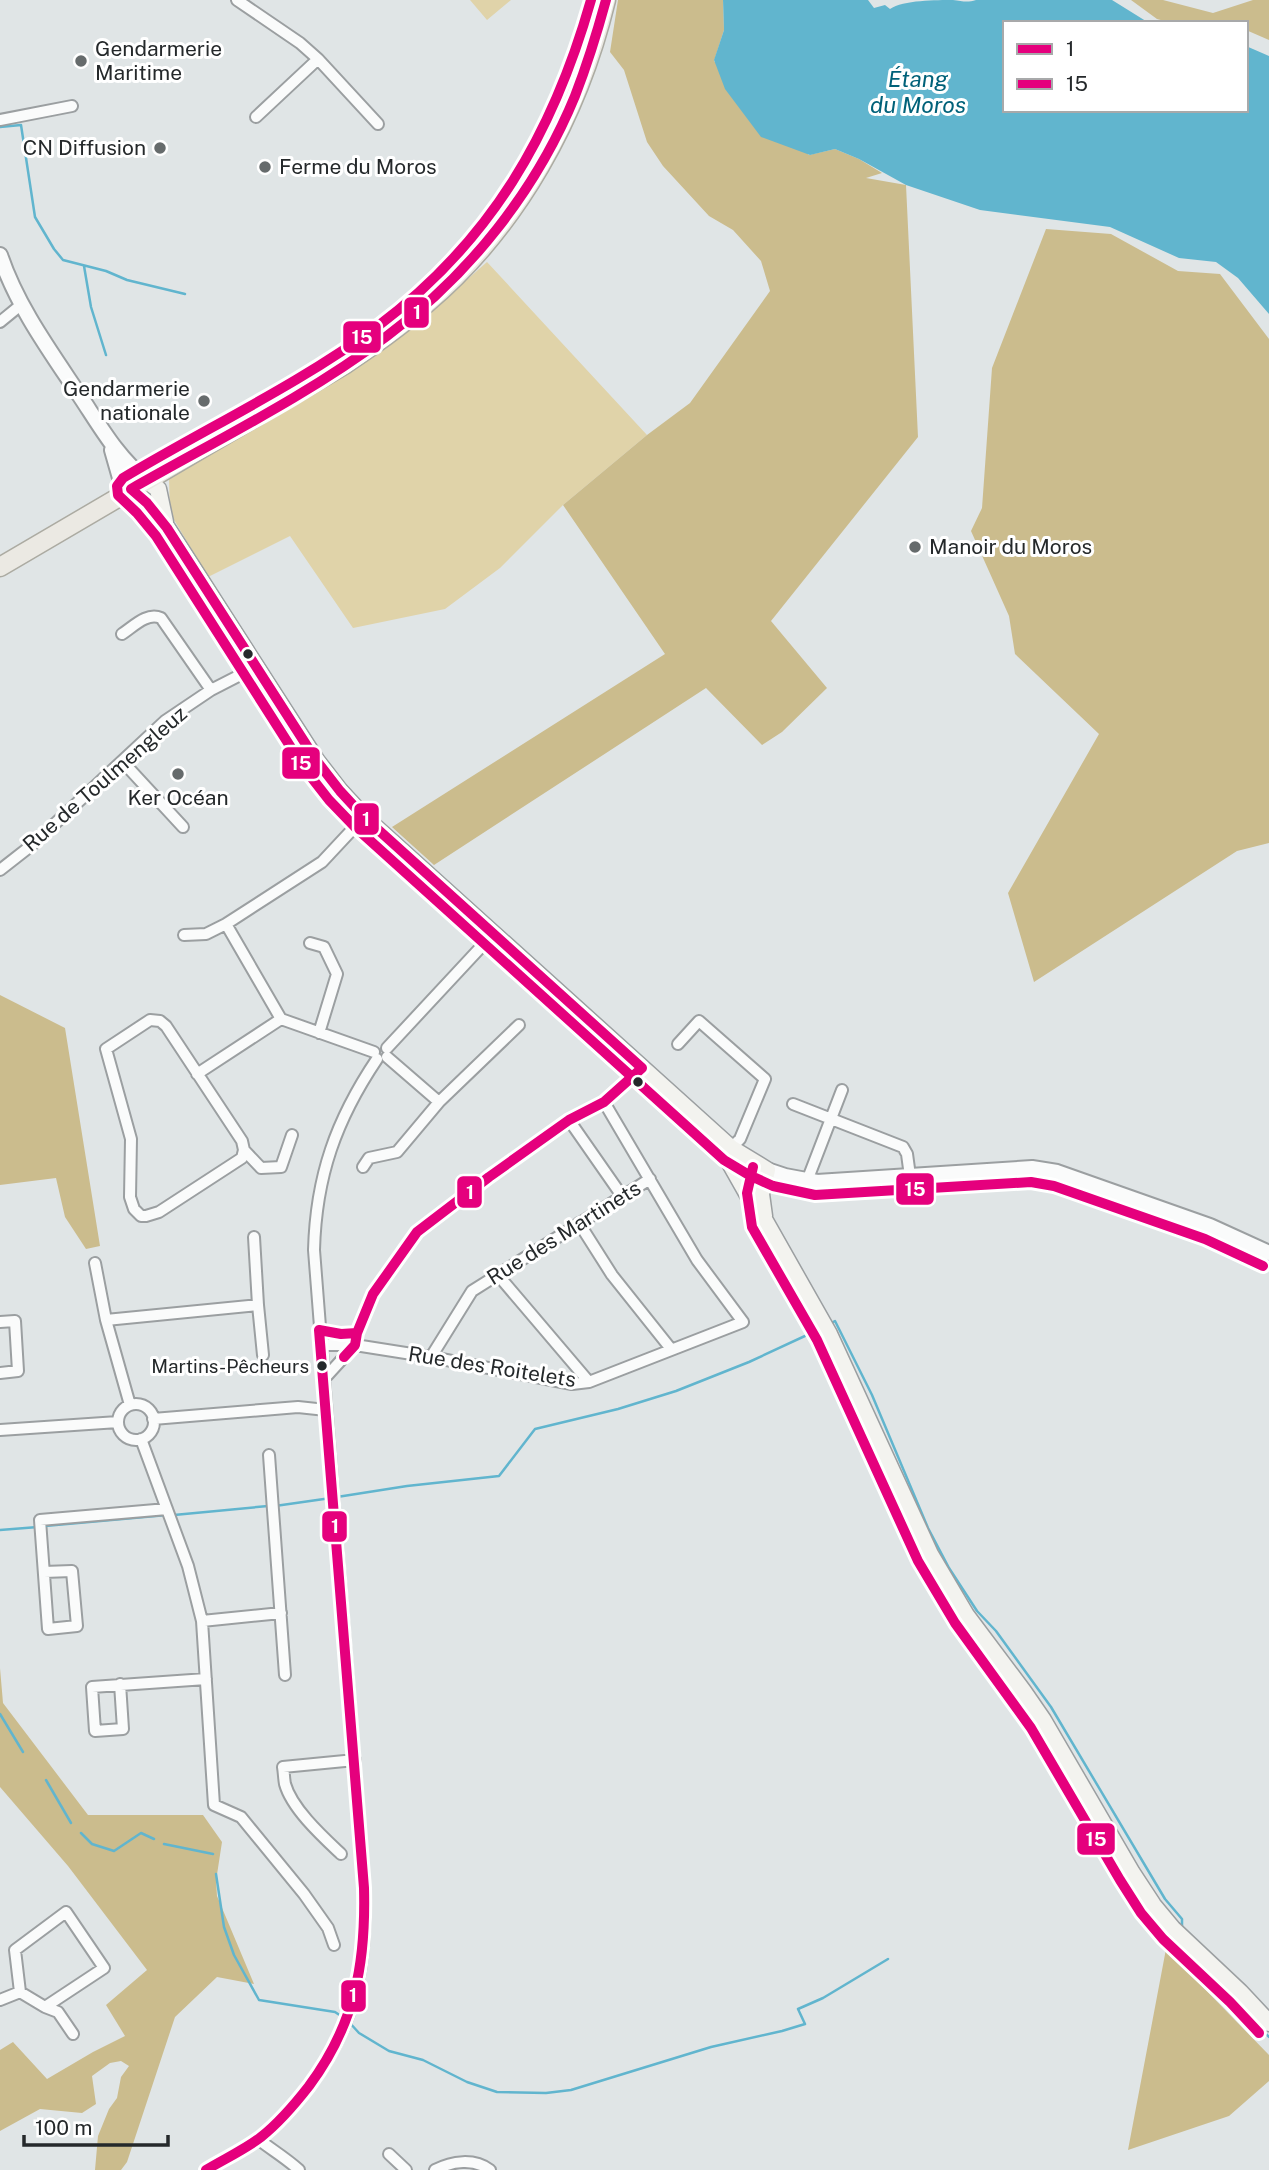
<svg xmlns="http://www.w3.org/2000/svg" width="1269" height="2170" font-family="'Public Sans',sans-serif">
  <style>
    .green { fill: #e0d3a9 }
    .forest { fill: #cbbc8d }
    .water { fill: #61b5ce }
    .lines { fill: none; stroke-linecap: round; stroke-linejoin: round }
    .stream { stroke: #61b5ce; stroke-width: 2.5 }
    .minor-casing { stroke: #9b9fa1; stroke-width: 14 }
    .tertiary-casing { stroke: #9b9fa1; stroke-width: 18 }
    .secondary-casing { stroke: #9b9fa1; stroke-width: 19 }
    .primary-casing { stroke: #acaba2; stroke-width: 21 }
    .minor { stroke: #fafbfb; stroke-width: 10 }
    .tertiary { stroke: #fafbfb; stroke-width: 14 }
    .secondary { stroke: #f3f3ef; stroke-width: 16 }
    .primary { stroke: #ebe9e3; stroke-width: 18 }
    .bus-1-casing { stroke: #fff; stroke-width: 16 }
    .bus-2-casing { stroke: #fff; stroke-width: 16 }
    .bus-1 { stroke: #e5007d; stroke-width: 10 }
    .bus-2 { stroke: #e5007d; stroke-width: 10 }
    .poi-dot { fill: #666b6c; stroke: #fff; stroke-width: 2.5 }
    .bus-dot { fill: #25292b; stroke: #fff; stroke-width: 2.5 }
    .labels { text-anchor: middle; stroke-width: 6; stroke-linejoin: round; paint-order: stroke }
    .bus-label { font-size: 19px; fill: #25292b; stroke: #fff; text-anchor: end }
    .poi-label { font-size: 21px; fill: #25292b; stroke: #fff; text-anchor: start }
    .street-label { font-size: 21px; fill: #25292b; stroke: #fff }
    .water-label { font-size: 23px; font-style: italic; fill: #006179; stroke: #fff }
    .line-badge { stroke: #fff; stroke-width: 2.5 }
    .badge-label { font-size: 19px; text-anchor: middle; font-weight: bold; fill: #fff }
  </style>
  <rect width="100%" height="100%" fill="#e0e5e6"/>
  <path class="green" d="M470,0H511L487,20Z
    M487,262L647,435L563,505L500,568L445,609L353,628L290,536L208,577L170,513L169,479L315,391L411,329Z"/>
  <path class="forest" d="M618,0H723L724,30L714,61L809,155L835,149L859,159L882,173L866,178L906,185L918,437L771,621L827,688L782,732L762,745L706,688L434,865L392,827L665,654L563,505L647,435L690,403L770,291L761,261L733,230L709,216L663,166L647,142L624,70L610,52Z
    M1131,0H1163L1213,13L1253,0H1269V40L1246,30V23H1172L1157,19Z
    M1046,229L1111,234L1178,271L1220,274L1269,339V843L1237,851L1034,982L1008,893L1099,734L1015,654L1009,616L971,531L982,508L992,368Z
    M0,995L65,1028L100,1246L86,1249L65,1217L56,1178L0,1185Z
    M0,1668L3,1703L88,1815H203L222,1842L216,1881L217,1896L254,1984L217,1977L175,2017L127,2162L121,2170H95L98,2136L109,2109L117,2098L121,2077L129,2066L121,2061L110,2063L92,2076L96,2104L82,2113L40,2109L0,2131V2050L13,2042L47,2079L93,2052L125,2036L106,2005L147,1970L68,1866L0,1787Z
    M1166,1949L1269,2055V2081L1229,2116L1128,2150Z"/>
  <path class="water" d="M723,0H868L874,8L885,5L890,9C903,0 937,0 953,0C962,1 967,3 976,0H1112L1149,23H1005V110H1246V46L1269,56V314L1238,278L1216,262L1179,258L1110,227L980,210L906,185L859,159L835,149L810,155L761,137L725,89L714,60L724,30Z"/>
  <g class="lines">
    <path class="stream" d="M0,127L21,125L35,217L54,249L63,260L106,271L127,280L185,294
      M84,266L91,307L106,355
      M829,1324L835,1321L872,1395L928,1528L949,1568L977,1611L996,1631L1051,1707L1165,1899L1182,1919V1929
      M337,1497L407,1486L499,1476L535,1429L618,1409L676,1391L749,1362L820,1329
      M275,1506L331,1498
      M174,1515L268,1506
      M45,1526L167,1515
      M0,1530L38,1527
      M0,1714L23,1752
      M46,1780L71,1823
      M81,1833L92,1844L114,1851L141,1833L154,1839
      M164,1844L213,1854
      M216,1874L224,1927L234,1955L259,2000L335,2012L344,2018
      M1219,1983L1269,2037
      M349,2022L359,2033L389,2051L423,2060L467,2082L497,2092L546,2093L571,2090L711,2047L782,2031L805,2024L798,2009L823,1998L888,1959"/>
    <g class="minor-casing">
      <path id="minor" d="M237,0L300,43L318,59L378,124
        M256,117L318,59
        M0,120L72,106
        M0,322L22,304
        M122,634C134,626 147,612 161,618L211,690
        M123,762L183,827
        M0,870L32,845L165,721L211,690L256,667
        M226,924L281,1019L374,1052
        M184,935L206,934L226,924L322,862L364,817
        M310,943L324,947L337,974L319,1033
        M150,1020L160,1021L166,1026L242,1141L244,1150L242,1158L159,1212L146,1216H141L134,1209L130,1197L131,1139L106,1049Z
        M678,1044L699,1021L765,1079L740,1139L731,1148
        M387,1048L494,933
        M197,1074L281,1019
        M439,1102L519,1025
        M793,1104L903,1147L907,1154L910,1176
        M569,1120L622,1196
        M244,1150L261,1168L281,1167L292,1135
        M363,1167L369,1158L397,1152L439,1102L387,1057
        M807,1181L842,1090
        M579,1223L612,1275L671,1349
        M254,1237L258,1305L263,1355
        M95,1263L106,1320L130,1405
        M498,1275L589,1382
        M106,1320L258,1305
        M0,1322L15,1321L18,1371L0,1373
        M319,1330L341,1334L357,1333
        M321,1345H355L431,1357L572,1384L589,1382L743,1322L697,1260L604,1102
        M431,1357L472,1291L650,1179
        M324,1379L355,1345L357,1333L373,1294L417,1232L489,1177L569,1120L604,1102L642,1068
        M118 1422a18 18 0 1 1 36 0a18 18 0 1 1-36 0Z
        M153,1419L298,1407L326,1410
        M0,1430L118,1422
        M141,1439L188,1566L202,1621L214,1805L241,1817L304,1894L328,1928L334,1945
        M269,1455L285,1675
        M44,1572L72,1571L77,1626L48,1629L40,1520L167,1509
        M202,1621L281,1613
        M120,1684L123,1729L95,1731L92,1687L206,1679
        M341,1854C323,1837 292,1809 285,1784C284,1779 284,1773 283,1767L355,1760
        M66,1912L104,1968L45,2007L20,1992L15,1950Z
        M0,2000L20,1992
        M45,2007L58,2012L73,2034
        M258,2139C272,2150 286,2158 299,2170
        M389,2154L406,2170
        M206,2170C222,2160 241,2151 257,2140C274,2128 289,2111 303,2094C354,2031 368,1968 364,1888L314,1250C316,1176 336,1120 377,1059
        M435,2170C452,2161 474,2158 490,2170"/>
    </g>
    <g class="tertiary-casing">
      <path id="tertiary" d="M0,255C17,306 50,351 80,396C100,426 117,457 146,480
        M112,450L120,478L131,489
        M767,1170L785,1176L817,1182L1032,1168L1057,1172L1210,1226L1269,1253"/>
    </g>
    <g class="secondary-casing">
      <path id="secondary" d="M146,480L158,489L165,522
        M131,489L147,503L167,528L316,760L340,791L364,817L731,1148L767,1170L761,1194L764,1216
        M731,1148L730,1163L756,1209L765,1221L829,1334L930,1554L966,1615L1023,1691L1043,1720L1132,1873L1153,1905L1173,1929L1240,1992L1269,2023"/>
    </g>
    <g class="primary-casing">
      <path id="primary" d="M0,567L344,365C372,346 400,327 426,304C518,226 578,116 606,0"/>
    </g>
    <use href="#minor" class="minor"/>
    <use href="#tertiary" class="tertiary"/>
    <use href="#secondary" class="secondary"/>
    <use href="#primary" class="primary"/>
    <g class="bus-1-casing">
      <path id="bus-1" d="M606,0C597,33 587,65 575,96C536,191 469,275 387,336C307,396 217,440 131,489L147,503L167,528L316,760L340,791L364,817L642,1068
        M344,1357L355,1345L357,1333L373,1294L417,1232L489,1177L569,1120L604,1102L642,1068
        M206,2170C224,2159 244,2150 261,2137C280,2122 295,2104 309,2086C355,2024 366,1964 364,1888L319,1330L341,1334L357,1333"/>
    </g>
    <g class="bus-2-casing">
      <path id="bus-2" d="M591,0C553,134 491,241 378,326C298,385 208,427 123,478L117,486L118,495L137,513L156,536L304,768L329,800L355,827L724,1160L749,1175L773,1186L815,1195L1031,1182L1054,1186L1205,1239L1263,1266
        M753,1167L747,1193L752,1227L817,1340L918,1561L955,1623L1031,1728L1120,1880L1141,1913L1163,1939L1230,2002L1259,2033"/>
    </g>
    <use href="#bus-1" class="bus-1"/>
    <use href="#bus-2" class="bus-2"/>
  </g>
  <g class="poi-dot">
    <circle cx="81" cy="61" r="7"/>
    <circle cx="160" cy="148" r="7"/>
    <circle cx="265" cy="167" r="7"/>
    <circle cx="204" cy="401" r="7"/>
    <circle cx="915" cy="547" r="7"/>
    <circle cx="178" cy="774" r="7"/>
  </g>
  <g class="bus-dot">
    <circle cx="248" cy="654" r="6"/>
    <circle cx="638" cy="1082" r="6"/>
    <circle cx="322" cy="1366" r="6"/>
  </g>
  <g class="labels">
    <g class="bus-label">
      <text x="309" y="1373">Martins-Pêcheurs</text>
    </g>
    <g class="poi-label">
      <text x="95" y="56">Gendarmerie<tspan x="95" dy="24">Maritime</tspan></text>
      <text x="146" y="155" text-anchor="end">CN Diffusion</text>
      <text x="279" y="174">Ferme du Moros</text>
      <text x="190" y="396" text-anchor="end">Gendarmerie<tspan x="190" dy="24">nationale</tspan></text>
      <text x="929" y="554">Manoir du Moros</text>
      <text x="178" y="805" text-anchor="middle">Ker Océan</text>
    </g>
    <g class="street-label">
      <text transform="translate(105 779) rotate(-41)" y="7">Rue de Toulmengleuz</text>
      <text transform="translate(564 1233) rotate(-32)" y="7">Rue des Martinets</text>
      <text transform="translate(492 1367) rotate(9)" y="7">Rue des Roitelets</text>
    </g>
    <g class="water-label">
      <text x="918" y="87">Étang<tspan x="918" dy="26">du Moros</tspan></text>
    </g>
  </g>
  <g class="line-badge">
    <rect x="403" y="296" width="27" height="33" rx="7" fill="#e5007d"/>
    <rect x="342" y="320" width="40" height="34" rx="7" fill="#e5007d"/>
    <rect x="281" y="746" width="40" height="34" rx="7" fill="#e5007d"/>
    <rect x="353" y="802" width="27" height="34" rx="7" fill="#e5007d"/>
    <rect x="895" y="1172" width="40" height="34" rx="7" fill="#e5007d"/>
    <rect x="456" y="1175" width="27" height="34" rx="7" fill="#e5007d"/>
    <rect x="321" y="1510" width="27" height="33" rx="7" fill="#e5007d"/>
    <rect x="1076" y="1822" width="40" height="34" rx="7" fill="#e5007d"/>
    <rect x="340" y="1979" width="27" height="34" rx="7" fill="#e5007d"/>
  </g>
  <g class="badge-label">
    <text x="417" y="319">1</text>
    <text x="362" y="344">15</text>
    <text x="301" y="770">15</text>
    <text x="366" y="826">1</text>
    <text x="915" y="1196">15</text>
    <text x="470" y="1199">1</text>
    <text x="335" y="1533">1</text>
    <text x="1096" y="1846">15</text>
    <text x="353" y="2002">1</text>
  </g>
  <rect x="1003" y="21" width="245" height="91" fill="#ffffff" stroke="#a8a9aa" stroke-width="2"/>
  <rect x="1017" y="44" width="35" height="10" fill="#e5007d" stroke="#a8a9aa" stroke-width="2"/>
  <text x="1066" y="56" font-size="21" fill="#25292b">1</text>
  <rect x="1017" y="79" width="35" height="10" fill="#e5007d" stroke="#a8a9aa" stroke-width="2"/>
  <text x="1066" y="91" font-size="21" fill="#25292b">15</text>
  <path d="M24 2135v10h144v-10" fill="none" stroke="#25292b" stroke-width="3.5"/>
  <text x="35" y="2135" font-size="21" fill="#25292b" stroke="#ffffff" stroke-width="5" paint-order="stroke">100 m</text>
</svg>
